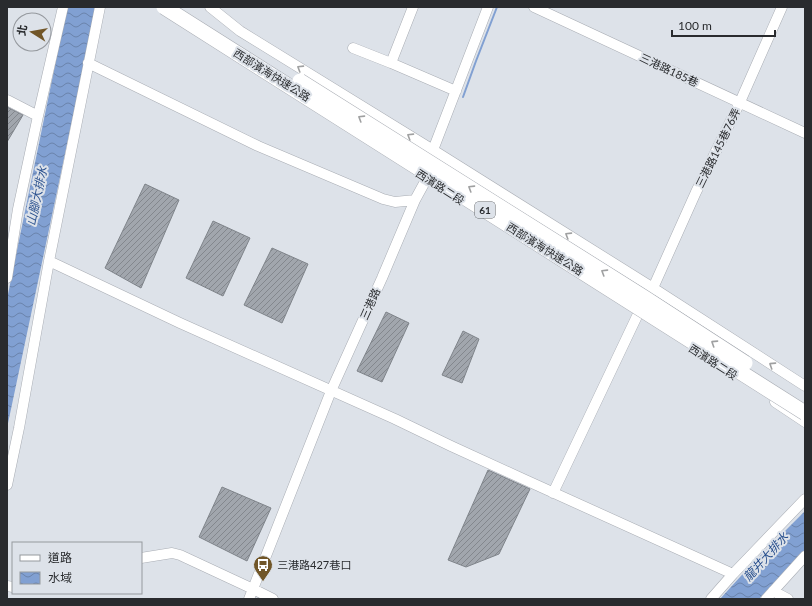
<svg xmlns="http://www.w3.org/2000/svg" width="812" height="606" font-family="Lato,'Noto Sans TC',sans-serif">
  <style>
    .water { fill: url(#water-waves) }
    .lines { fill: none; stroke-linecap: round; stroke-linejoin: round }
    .stream { stroke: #81a0d2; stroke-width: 2 }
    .building { fill: url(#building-hatch); stroke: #7f848a }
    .minor-casing { stroke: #a9adb4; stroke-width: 11 }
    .minor { stroke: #fff; stroke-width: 10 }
    .highway-bridge-casing { stroke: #a9adb4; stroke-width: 16; stroke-linecap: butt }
    .highway-bridge { stroke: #fff; stroke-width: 15 }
    .oneway { stroke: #9fa0a1 }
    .labels { text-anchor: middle; stroke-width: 4; stroke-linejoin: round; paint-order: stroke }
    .shield { fill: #dde2e9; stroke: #5f6266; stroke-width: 1 }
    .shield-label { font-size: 10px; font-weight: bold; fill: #292b2e }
    .street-label { font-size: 11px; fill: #292b2e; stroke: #dde2e9 }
    .poi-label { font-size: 11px; fill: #292b2e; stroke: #dde2e9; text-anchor: start }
    .water-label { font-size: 12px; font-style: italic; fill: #29508e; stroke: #dde2e9 }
  </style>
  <defs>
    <pattern id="water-waves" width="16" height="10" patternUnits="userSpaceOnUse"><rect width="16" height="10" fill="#81a0d2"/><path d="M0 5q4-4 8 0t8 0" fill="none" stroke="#6a83ab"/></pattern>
    <pattern id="building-hatch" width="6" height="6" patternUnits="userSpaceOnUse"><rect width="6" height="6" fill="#a1a6ad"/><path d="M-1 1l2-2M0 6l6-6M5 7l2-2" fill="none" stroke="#83878d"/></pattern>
  </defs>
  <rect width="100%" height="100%" fill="#dde2e9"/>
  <path class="water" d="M67,7H96L7,428V299Z
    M805,511V550L759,599H720L750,566Z"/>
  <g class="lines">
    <path class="stream" d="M463,97L476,61L497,7"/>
  </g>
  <path class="building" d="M7,107L23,115L7,142Z
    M145,184L179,200L141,288L105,268Z
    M213,221L250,238L223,296L186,278Z
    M272,248L308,264L282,323L244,305Z
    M386,312L409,323L382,382L357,371Z
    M463,331L479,339L462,383L442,375Z
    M488,470L530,489L499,554L466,567L448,560Z
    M222,487L271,508L247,561L199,537Z"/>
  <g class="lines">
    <g class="minor-casing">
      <path id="minor" d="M210,7L240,31L433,150L653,288L805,386
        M534,7L805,133
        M353,48L391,63L456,91
        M88,63L258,146L383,199L395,202L415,200
        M391,63L413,7
        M7,100L38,116
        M49,261L180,323L395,419L451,446L521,478L733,574
        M7,278L18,209L38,116L63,7
        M775,402L805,422
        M7,485L19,428L49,261L100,7
        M553,493L638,314L653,288L696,192L740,102L782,7
        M141,558L172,553L180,555L253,589L273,599
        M7,586L13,587
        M773,591L788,599
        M249,599L331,391L382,278L415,200L427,178L433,150L488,7
        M711,599L733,574L805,499
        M766,599L805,556"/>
    </g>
    <use href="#minor" class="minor"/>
    <g class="highway-bridge-casing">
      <path id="highway-bridge" d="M164,7L805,413
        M300,81L645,298L745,363"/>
    </g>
    <use href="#highway-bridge" class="highway-bridge"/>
  </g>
  <defs><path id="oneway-chevron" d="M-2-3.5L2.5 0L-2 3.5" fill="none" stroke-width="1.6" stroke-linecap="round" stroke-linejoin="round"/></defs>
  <g class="oneway">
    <use href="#oneway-chevron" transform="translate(300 68) rotate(-148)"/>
    <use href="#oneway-chevron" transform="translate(361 118) rotate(-148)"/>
    <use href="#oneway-chevron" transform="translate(410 136) rotate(-148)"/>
    <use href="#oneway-chevron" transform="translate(471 188) rotate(-148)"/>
    <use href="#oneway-chevron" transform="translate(568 235) rotate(-148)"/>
    <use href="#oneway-chevron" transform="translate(604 272) rotate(-148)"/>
    <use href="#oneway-chevron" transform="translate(714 343) rotate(-147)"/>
    <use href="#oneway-chevron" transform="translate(772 365) rotate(-147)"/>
  </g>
  <defs>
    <g id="bus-pin" transform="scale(1)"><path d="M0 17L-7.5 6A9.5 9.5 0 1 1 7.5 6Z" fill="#715628" stroke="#dde2e9"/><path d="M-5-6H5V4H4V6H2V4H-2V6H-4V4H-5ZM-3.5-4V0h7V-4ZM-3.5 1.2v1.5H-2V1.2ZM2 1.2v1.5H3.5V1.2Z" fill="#fff"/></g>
  </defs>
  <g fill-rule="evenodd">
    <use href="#bus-pin" x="263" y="565"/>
  </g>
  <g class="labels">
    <rect class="shield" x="475" y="202" width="20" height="16" rx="3"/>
    <g class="shield-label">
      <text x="485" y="214">61</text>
    </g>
    <g class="street-label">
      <text transform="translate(669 70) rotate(25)" y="4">三港路185巷</text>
      <text transform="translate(272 75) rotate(32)" y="4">西部濱海快速公路</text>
      <text transform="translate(718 148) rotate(-64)" y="4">三港路145巷76弄</text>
      <text transform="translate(440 187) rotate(33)" y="4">西濱路二段</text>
      <text transform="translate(545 249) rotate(32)" y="4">西部濱海快速公路</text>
      <text transform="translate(370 304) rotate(-66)" y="4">三港路</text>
      <text transform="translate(713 362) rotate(33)" y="4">西濱路二段</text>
    </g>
    <g class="poi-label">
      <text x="277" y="569">三港路427巷口</text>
    </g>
    <g class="water-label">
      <text transform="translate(37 196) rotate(-78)" y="4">山腳大排水</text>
      <text transform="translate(766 557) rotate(-48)" y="4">龍井大排水</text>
    </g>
  </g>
  <rect width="812" height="606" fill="none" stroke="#292b2e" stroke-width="16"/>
  <rect x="12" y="542" width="130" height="52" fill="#dde2e9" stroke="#95999e"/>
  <rect x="20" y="555" width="20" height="6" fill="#ffffff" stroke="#95999e"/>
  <text x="48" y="562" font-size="12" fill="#292b2e">道路</text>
  <rect x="20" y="572" width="20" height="12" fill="url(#water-waves)" stroke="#95999e"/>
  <text x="48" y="582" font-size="12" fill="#292b2e">水域</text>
  <g transform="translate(32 32) rotate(281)"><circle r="19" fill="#dde2e9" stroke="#95999e"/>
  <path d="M0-3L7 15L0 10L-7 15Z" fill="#715628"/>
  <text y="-6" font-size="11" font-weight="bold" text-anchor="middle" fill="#292b2e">北</text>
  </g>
  <path d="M672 30v6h103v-6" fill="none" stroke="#292b2e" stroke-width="2"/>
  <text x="678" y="30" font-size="12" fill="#292b2e" stroke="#dde2e9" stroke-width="3" paint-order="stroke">100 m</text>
</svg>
